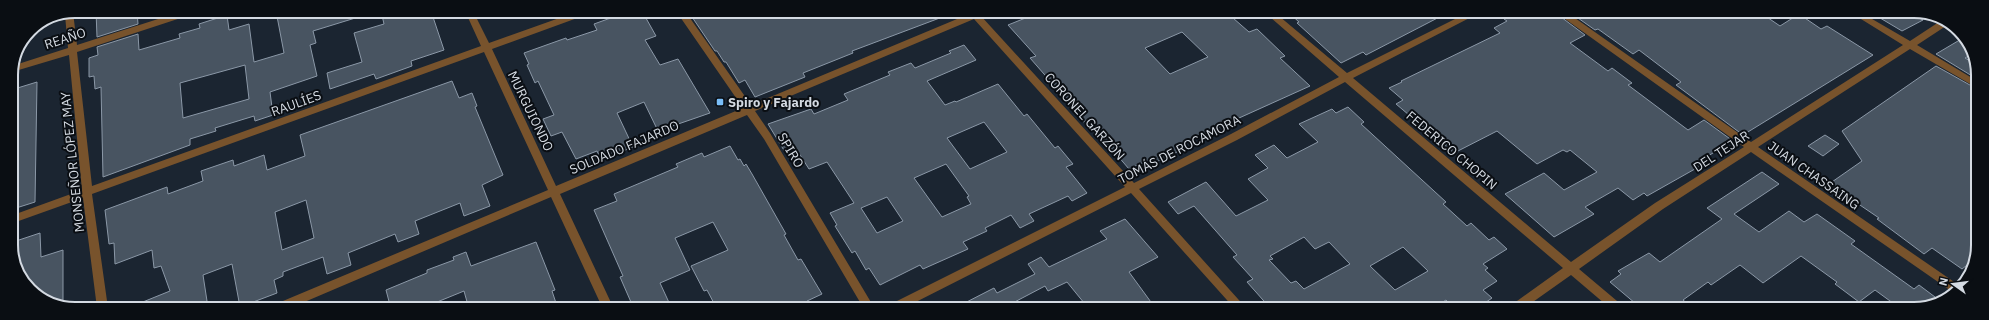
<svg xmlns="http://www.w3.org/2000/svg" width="1989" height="320" font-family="'IBM Plex Sans',sans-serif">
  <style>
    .building { fill: #485461; stroke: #8b98a7; fill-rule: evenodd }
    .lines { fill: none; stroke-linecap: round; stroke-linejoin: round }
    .street { fill: #78532c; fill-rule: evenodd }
    .poi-dot { fill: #7abef8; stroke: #0a0e13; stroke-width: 1.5 }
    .labels { text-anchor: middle; stroke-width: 4; stroke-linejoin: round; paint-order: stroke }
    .street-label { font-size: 13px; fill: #d4dae2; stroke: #0a0e13 }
    .poi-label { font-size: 13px; font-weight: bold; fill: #d4dae2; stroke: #0a0e13; text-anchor: start }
    .rim { fill: none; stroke: #d4dae2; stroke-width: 2 }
  </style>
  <rect width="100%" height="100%" fill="#1b2531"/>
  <path class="building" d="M96,11H137L138,24L97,37Z
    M276,11H365V15L313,31L316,43L310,45L317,76L270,92L273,115L255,121L254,116L215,128L216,131L190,139V145L103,177L101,87L95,89L94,76L89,77V58L98,55L97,47L138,34L139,50L180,38L179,34L200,28L199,24L227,15L229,30L249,24L254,62L284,53ZM245,65L249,99L183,118L180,83Z
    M381,11H431L444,50L411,61L412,66L376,79L374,74L330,89L327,73L362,62L354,33L384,24Z
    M630,11H642L656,36L645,40L660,65L678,59L710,113L658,131L644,102L617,113L633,147L601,160L597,151L576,159L562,132L551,136L543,119L554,115L538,81L535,83L527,65L529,64L524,53L566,38L567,40L597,30L594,24Z
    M688,11H722L725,15L736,11L953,13L852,51L853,53L803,73L805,77L755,97L745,80L739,83L726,62H724L717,51H715Z
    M1043,11H1225L1249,32L1257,29L1285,56L1280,58L1310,86L1177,146L1181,150L1146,167L1142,163L1129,169L1087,120L1083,122L1070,107L1072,106L1030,58L1036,56L1008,25ZM1182,32L1208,57L1170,74L1145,48Z
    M1287,11H1451L1366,55L1363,52L1341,63L1297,23L1299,22Z
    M1519,11H1553L1585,35L1570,43L1608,71L1612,68L1632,83L1628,85L1688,130L1704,120L1733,141L1698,162L1702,165L1647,196L1644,193L1633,200L1618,188L1585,207L1594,214L1554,237L1505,194L1544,173L1564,190L1597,172L1570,150L1567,152L1563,150L1537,164L1497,131L1454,153L1396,104L1403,100L1389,88L1402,82L1401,81L1500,33L1494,28L1507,21L1504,19Z
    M1568,11H1663L1668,14L1673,11H1758L1780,26L1799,14L1821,29L1827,26L1873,55L1743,135L1676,85L1681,82L1639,50L1633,54L1598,29L1595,30Z
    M1870,12H1909L1923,20L1902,31Z
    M1963,38L1972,54L1965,58L1977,65V79L1936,54Z
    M964,45L976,60L927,81L945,105L955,101L956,102L998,84L1024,116L1027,114L1055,148L1058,146L1073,164L1066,167L1087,193L1072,201L1068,196L1029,214L1034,221L1020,228L1011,215L985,228L987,231L963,242L968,249L923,269L920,265L880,285L869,268L866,270L855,251L852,253L835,226L837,225L830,213L854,203L827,162L809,169L795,147L785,152L768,124L811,109L814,114L848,100L844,94L890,75L888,72L911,63L915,68L951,53L949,51ZM984,122L1007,152L970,169L947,138ZM946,164L969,196L967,197L971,204L942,217L914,178ZM887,197L903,221L877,233L861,208Z
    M1936,66L1977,89V253L1975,259L1962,269L1932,248L1924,254L1877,219L1879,218L1829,184L1862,161L1842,131Z
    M452,81L459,98L472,93L477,106L475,107L503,175L482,185L490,206L464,216L460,203L415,221L419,234L398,242L395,234L348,253L351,265L327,274L323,257L283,272V276L274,280L277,293L240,307L232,264L203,275L207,301L190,309L128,308L170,291L161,266L154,268L152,250L115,264L114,243L109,244L105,210L167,187L168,194L203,181L201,171L233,160L234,166L264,155L267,170L305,156L300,135ZM306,200L314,238L282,250L275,212Z
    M37,82L35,202L13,209L11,90Z
    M1348,107L1364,122L1361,124L1446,202L1443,204L1467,226L1471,223L1489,240L1494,237L1507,249L1483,264L1488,268L1485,270L1497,281L1483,290L1492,298L1476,309H1455L1446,300L1431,309H1271L1247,282L1253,279L1233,257L1237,255L1194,206L1178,214L1168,202L1206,182L1236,216L1268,200L1248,179L1268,168L1255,155L1274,145L1287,158L1318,142L1299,124L1332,109L1336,113ZM1304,237L1315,249L1329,242L1350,264L1304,289L1296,281L1291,283L1269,260L1273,259L1270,256ZM1403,247L1428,271L1395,290L1370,266Z
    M1825,135L1839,144L1823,156L1808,146Z
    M730,146L738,160L740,159L744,166L746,164L752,174L786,234L784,235L798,260L801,259L822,294L807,301L811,309H717L707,290L704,291L691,266L728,250L713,222L675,238L690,270L660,283L672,309H634L620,277L623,276L594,210L617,201L614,194L678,167L676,164L702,153L704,157Z
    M1762,172L1779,184L1734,214L1759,232L1789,211L1804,222L1817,214L1855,241L1851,244L1914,289L1919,285L1939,300L1914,309H1901L1875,290L1859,302L1835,284L1837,282L1801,256L1763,283L1740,265L1711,285L1708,282L1683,300L1694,309H1642L1610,282L1621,274L1618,271L1649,253L1660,262L1722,219L1707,208Z
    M1125,219L1158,257L1129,272L1156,309H1089L1067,282L1048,291L1045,286L1007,306L1008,309H953L994,288L997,293L1035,274L1028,264L1041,257L1049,267L1107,239L1100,231Z
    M40,233L41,257L63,250V307L33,293L13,261V242Z
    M536,242L555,290L552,291L558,309H469L464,291L420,309H391L386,290L427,273V270L454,260L453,257L466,252L471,266Z"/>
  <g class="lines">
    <path class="street" d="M183,11H197L196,13L77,52L92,186L481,46L465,11H473L489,43L579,11H592L591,13L492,49L556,186L743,108L676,11H685L751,105L969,14L968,11H988L981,16L1134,183L1231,134L1339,77L1263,11H1273L1347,73L1471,11H1483L1353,78L1571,262L1655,203L1744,147L1554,11H1565L1751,142L1903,45L1848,11L1860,12L1910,41L1942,20L1949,24L1917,45L1977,81V88L1910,49L1758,147L1960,286L1956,293H1954L1751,152L1663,209L1579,269L1623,306L1625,309H1611L1571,275L1523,309H1508L1510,306L1563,268L1345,82L1237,140L1139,189L1247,309H1235L1131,193L902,309H886L887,306L1125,187L974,19L755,111L770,133L875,309H864L764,139L747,115L560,194L614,309H603L551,197L288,309H270L271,306L548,190L484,52L92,194L108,308H97L83,198L13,223V215L82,190L69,55L12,72L15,65L68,48L65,15L73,12L77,45Z"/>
  </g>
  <rect class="poi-dot" x="716" y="98" width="8" height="8" rx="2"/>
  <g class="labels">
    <g class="street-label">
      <text transform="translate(65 38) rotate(-18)" y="5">REAÑO</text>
      <text transform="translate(296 103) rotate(-20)" y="5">RAULÍES</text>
      <text transform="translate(531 111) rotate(64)" y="5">MURGUIONDO</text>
      <text transform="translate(1085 116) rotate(48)" y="5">CORONEL GARZÓN</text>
      <text transform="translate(624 147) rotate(-23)" y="5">SOLDADO FAJARDO</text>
      <text transform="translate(1179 149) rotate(-27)" y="5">TOMÁS DE ROCAMORA</text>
      <text transform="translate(791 150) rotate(59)" y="5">SPIRO</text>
      <text transform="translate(1452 150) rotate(40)" y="5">FEDERICO CHOPIN</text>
      <text transform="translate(1721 151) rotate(-33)" y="5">DEL TEJAR</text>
      <text transform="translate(72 162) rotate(-96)" y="5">MONSEÑOR LÓPEZ MAY</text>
      <text transform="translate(1814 175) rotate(35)" y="5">JUAN CHASSAING</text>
    </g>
    <g class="poi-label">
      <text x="728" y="107">Spiro y Fajardo</text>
    </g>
  </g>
  <path d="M0 0H1989V320H0ZM75 18H1914A57 57 0 0 1 1971 75V245A57 57 0 0 1 1914 302H75A57 57 0 0 1 18 245V75A57 57 0 0 1 75 18Z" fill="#0a0e13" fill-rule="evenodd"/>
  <path class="rim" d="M75 18H1914A57 57 0 0 1 1971 75V245A57 57 0 0 1 1914 302H75A57 57 0 0 1 18 245V75A57 57 0 0 1 75 18Z"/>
  <g transform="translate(1953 284) rotate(284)" stroke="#0a0e13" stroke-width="3" paint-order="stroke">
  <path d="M0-3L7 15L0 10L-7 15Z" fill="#d4dae2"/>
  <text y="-6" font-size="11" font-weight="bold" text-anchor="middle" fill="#d4dae2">N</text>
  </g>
</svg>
